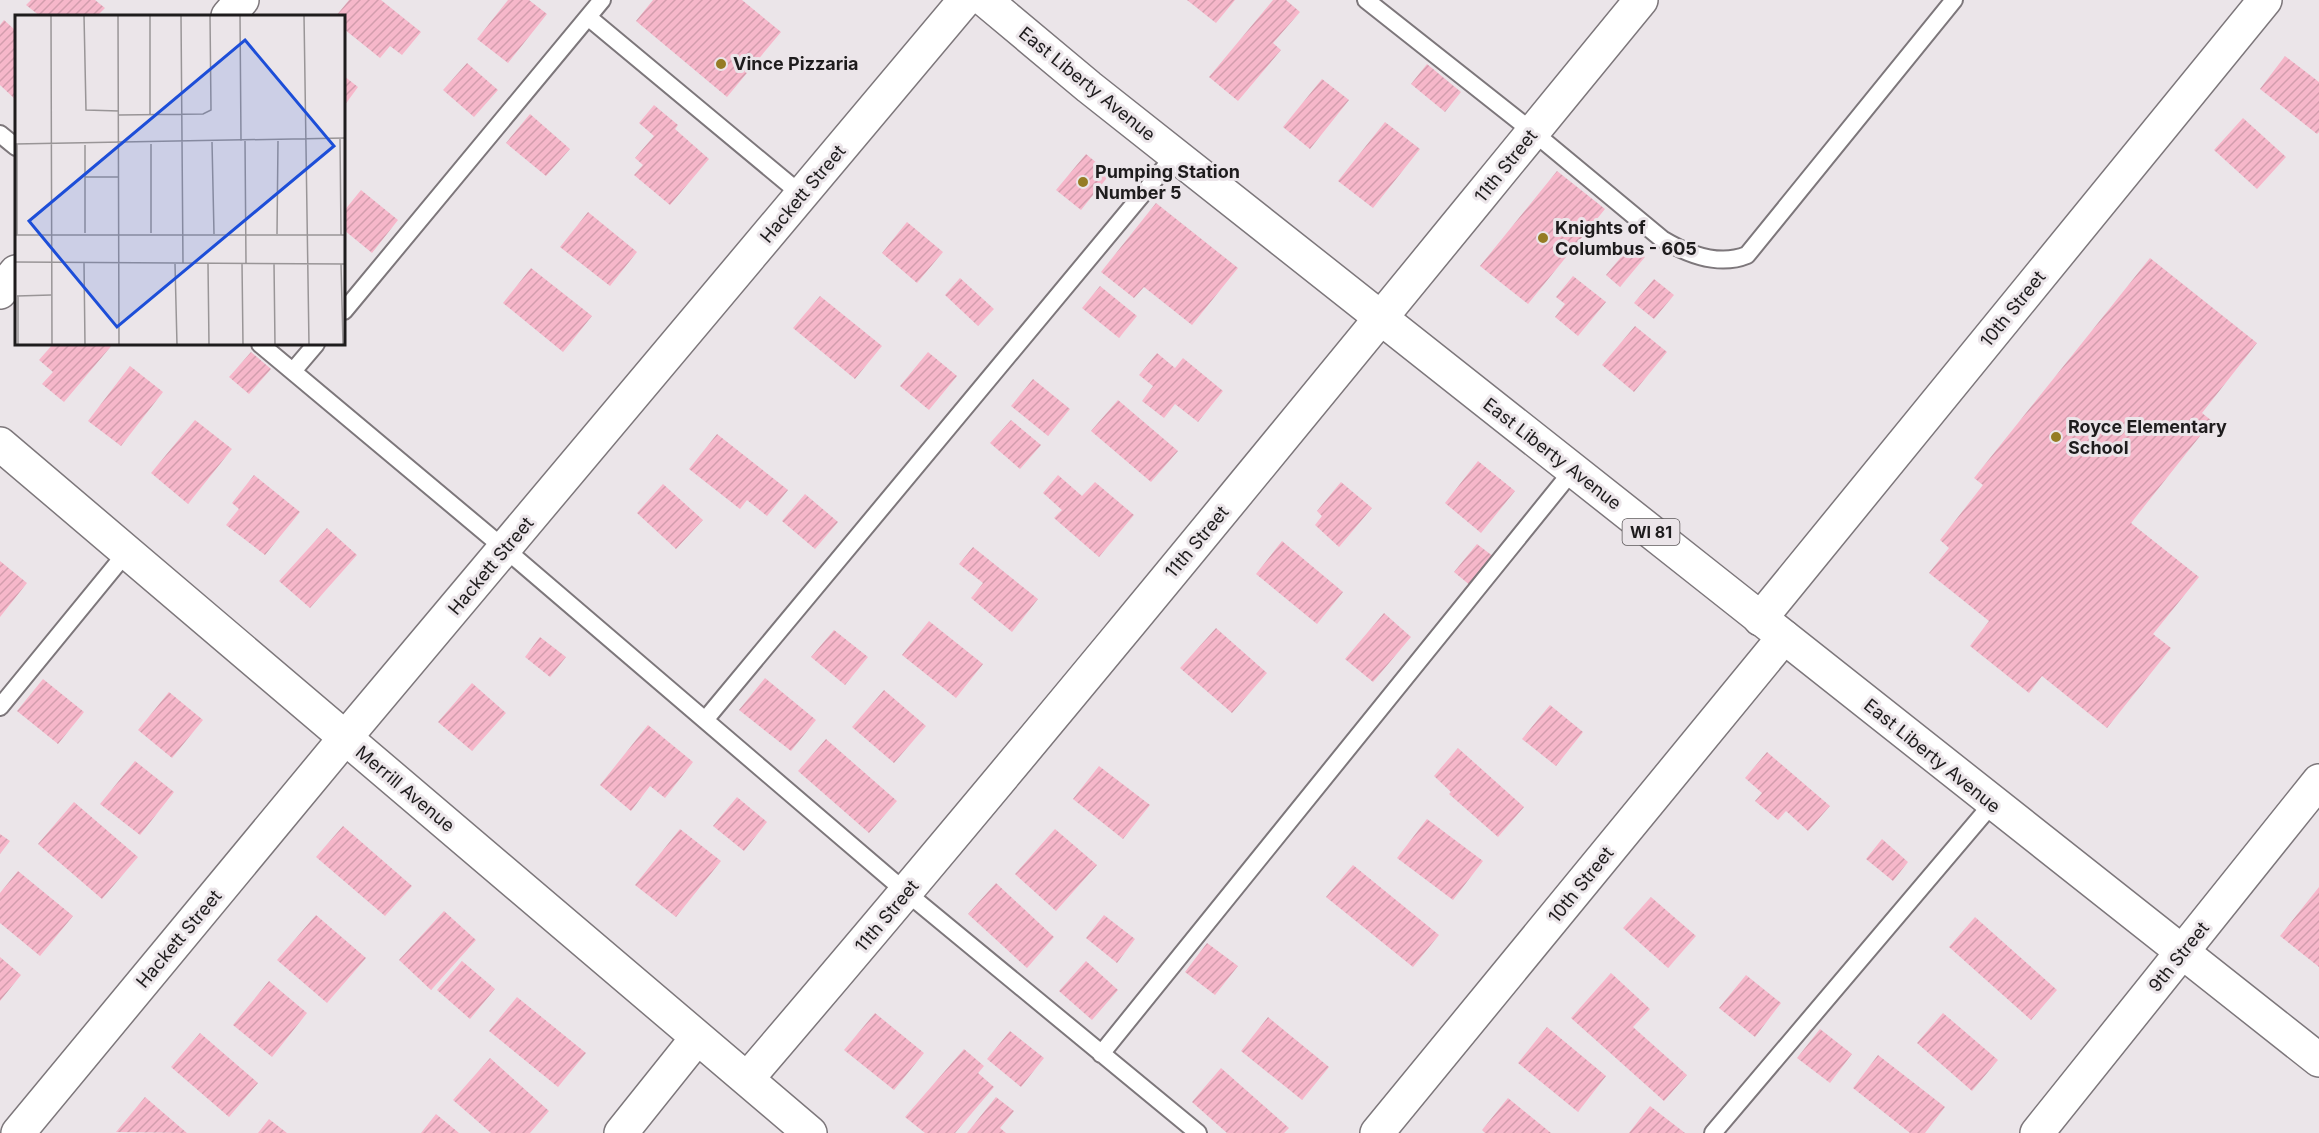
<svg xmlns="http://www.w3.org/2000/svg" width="2319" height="1133" font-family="Inter,sans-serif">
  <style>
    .building { fill: url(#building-hatch) }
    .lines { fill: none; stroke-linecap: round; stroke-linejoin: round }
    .service-casing { stroke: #7d777b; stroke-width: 20 }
    .minor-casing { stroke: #7d777b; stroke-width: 36 }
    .tertiary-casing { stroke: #7d777b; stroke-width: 36 }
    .primary-casing { stroke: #7d777b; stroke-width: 36 }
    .service { stroke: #fff; stroke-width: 16 }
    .minor { stroke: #fff; stroke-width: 33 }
    .tertiary { stroke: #fff; stroke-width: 33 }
    .primary { stroke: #fff; stroke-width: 33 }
    .poi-dot { fill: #957c24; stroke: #ebe5e9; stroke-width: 2 }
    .labels { text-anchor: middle; stroke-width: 6; stroke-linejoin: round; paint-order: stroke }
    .shield { fill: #ebe5e9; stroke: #5c585a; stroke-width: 1.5 }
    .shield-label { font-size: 16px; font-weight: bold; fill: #1e1c1d }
    .poi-label { font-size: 18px; font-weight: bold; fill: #1e1c1d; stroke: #ebe5e9; text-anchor: start }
    .street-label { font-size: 18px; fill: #1e1c1d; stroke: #ebe5e9 }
    .inset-road { fill: none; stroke: #999597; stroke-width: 1.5 }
    .view { fill: #1d4ed8; fill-opacity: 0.15; stroke: #1d4ed8; stroke-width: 3 }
    .inset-edge { fill: none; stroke: #1e1c1d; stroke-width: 3 }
  </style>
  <defs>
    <pattern id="building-hatch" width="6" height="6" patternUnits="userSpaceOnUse" patternTransform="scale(1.5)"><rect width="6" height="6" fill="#f6b7ca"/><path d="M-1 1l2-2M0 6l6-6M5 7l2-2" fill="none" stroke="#d29dad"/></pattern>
  </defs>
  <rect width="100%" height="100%" fill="#ebe5e9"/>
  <path class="building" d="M31,0H95L105,8L97,16H40L26,5Z
    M349,0H381L421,32L402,55L390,46L380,58L344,29V16H336Z
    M508,0H529L547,14L508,63L477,39Z
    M653,0H742L781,32L727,97L636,21Z
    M1187,0H1235L1216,23Z
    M1273,0H1286L1300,12L1273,43L1281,50L1238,101L1209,77Z
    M4,20L16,31V100L0,85V25Z
    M2285,56L2319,82V132L2317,134L2260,89Z
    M467,63L498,90L474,117L443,90Z
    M1427,64L1461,92L1445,112L1411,84Z
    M344,76L358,87L344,106Z
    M1322,79L1349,100L1310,149L1283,127Z
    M654,105L678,125L675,129L709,159L670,205L634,175L643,165L635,158L654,136L639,123Z
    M530,114L570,149L546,176L506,143Z
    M2243,118L2286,157L2257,189L2214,150Z
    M1385,122L1420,149L1373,208L1338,181Z
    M1086,154L1110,174L1081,210L1056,190Z
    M1557,171L1605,209L1528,304L1480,266Z
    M361,190L398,220L372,253L344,230V211Z
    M1156,203L1238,268L1192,325L1144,287L1134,298L1101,272Z
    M588,212L637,252L610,286L560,247Z
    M907,222L943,252L917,283L882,253Z
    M1631,245L1645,257L1620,287L1606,275Z
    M2150,258L2257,343L2202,413L2212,421L2131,523L2199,577L2153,634L2171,648L2107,728L2042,676L2029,693L1970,646L1989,621L1929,573L1949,548L1940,540L1983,485L1974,478Z
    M531,268L592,316L563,352L503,303Z
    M1573,276L1606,302L1578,336L1555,317L1565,304L1556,297Z
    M960,278L994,309L978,326L945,295Z
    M1654,279L1674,295L1654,319L1634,303Z
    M1100,286L1137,316L1119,338L1082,308Z
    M820,296L882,346L855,379L793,328Z
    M1635,326L1667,352L1634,392L1602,365Z
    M53,344H113L64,402L42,384L53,372L39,360Z
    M251,352L271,369L249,394L229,377Z
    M928,352L957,376L929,410L900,386Z
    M1157,353L1175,368L1183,358L1223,391L1198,422L1175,404L1164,418L1142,401L1153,386L1139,375Z
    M130,366L163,392L121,446L88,421Z
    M1033,379L1070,409L1048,436L1011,406Z
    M1118,400L1178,451L1151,482L1091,431Z
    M195,420L232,449L188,504L151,473Z
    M1011,420L1041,445L1020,469L990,443Z
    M717,434L788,490L767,516L747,500L740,509L689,469Z
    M1478,461L1515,491L1481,533L1445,503Z
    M254,475L300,512L265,555L226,525L239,509L232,503Z
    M1058,475L1082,496L1095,482L1134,515L1099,557L1054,518L1062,510L1043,493Z
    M1341,482L1372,508L1339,547L1315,525L1322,516L1317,511Z
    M663,484L703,520L676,549L637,513Z
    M805,494L838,522L815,549L782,521Z
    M327,528L357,555L310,608L279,581Z
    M1282,541L1343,592L1317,624L1256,574Z
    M1477,544L1494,557L1471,586L1454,572Z
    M973,547L1038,599L1012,632L971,598L983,583L959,564Z
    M0,561L27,583L0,617Z
    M1384,613L1411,637L1373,682L1345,659Z
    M929,621L983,664L956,698L902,655Z
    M1216,628L1267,673L1232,713L1180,668Z
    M834,630L868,657L845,685L811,657Z
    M540,637L566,657L550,677L525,657Z
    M765,678L816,720L791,751L739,710Z
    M43,679L84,712L58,744L17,711Z
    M472,683L506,713L472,751L438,722Z
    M884,690L926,726L894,763L852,727Z
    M169,692L203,720L172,758L138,730Z
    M1550,705L1583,732L1556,766L1522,739Z
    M648,725L693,762L665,798L650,786L631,811L600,785Z
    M826,739L897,801L869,833L798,771Z
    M1458,748L1524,807L1498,837L1449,794L1451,792L1434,776Z
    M1767,752L1830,806L1808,831L1786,811L1778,820L1755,801L1762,793L1745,778Z
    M135,761L174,792L140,835L100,804Z
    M1099,766L1150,805L1123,839L1073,799Z
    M737,797L767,822L744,851L713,826Z
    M74,802L138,857L102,899L38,844Z
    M1427,819L1483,861L1453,900L1397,858Z
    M343,826L412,886L385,916L316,857Z
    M680,829L721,861L676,917L635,885Z
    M1055,829L1097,865L1056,911L1015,874Z
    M0,834L10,841L0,854Z
    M1882,839L1908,862L1893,881L1866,859Z
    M1353,865L1439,935L1413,967L1326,897Z
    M18,871L73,916L40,956L0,923V893Z
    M996,883L1054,937L1027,968L968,914Z
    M2319,887V967L2280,936Z
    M1651,897L1696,936L1668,968L1623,928Z
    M444,911L476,940L431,990L399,960Z
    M316,915L366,958L327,1003L277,960Z
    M1104,915L1135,939L1117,963L1086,938Z
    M1975,917L2057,990L2031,1020L1949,947Z
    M1207,943L1238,966L1215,995L1185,972Z
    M0,957L21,975L0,1001Z
    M462,961L495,989L470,1019L437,990Z
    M1086,961L1118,990L1092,1020L1059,991Z
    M1611,973L1650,1009L1633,1027L1687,1075L1664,1101L1571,1018Z
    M1746,975L1781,1003L1755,1037L1719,1008Z
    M269,981L307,1013L272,1057L233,1025Z
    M517,997L586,1053L558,1087L489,1031Z
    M875,1013L924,1053L894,1090L844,1050Z
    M1943,1013L1998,1060L1972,1091L1917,1043Z
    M1268,1017L1329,1067L1302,1100L1241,1051Z
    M1547,1027L1606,1076L1578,1112L1518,1063Z
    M1820,1029L1852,1054L1830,1083L1797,1058Z
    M1010,1031L1044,1058L1021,1087L987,1059Z
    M200,1033L258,1083L229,1117L171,1067Z
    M964,1049L984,1066L978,1073L994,1087L955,1133H925L905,1117Z
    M1878,1055L1945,1107L1925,1133H1910L1853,1088Z
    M490,1058L549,1111L530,1133H491L453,1100Z
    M1221,1068L1289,1128L1284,1133H1227L1192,1102Z
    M145,1097L187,1133L116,1132Z
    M996,1097L1014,1111L1000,1128L1006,1133H967Z
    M1508,1098L1551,1133H1485L1482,1130Z
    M1650,1106L1685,1133H1629Z
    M436,1114L459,1133H421Z
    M269,1119L287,1133H258Z"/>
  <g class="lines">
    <g class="service-casing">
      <path id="service" d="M1366,0L1533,132L1662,239C1687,254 1718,267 1747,255L1954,0
        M588,17L802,195
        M0,134L16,147
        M344,311L602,0
        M260,344L505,549L907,893L1198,1133
        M293,371L316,344
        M0,707L126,553
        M705,720L1175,155
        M1101,1054L1573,470
        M1713,1133L1992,804"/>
    </g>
    <g class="minor-casing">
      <path id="minor" d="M228,16L242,0
        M0,292L16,272
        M0,444L810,1133
        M1760,619L2265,0
        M747,1079C1051,724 1345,361 1641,0
        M621,1133L697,1038
        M1377,1133L1784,637
        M2037,1133L2319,781"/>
    </g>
    <g class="tertiary-casing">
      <path id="tertiary" d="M18,1133L345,738L965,0"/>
    </g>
    <g class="primary-casing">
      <path id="primary" d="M985,0L1089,87C1501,409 1907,738 2319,1060"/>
    </g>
    <use href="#service" class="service"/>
    <use href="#minor" class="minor"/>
    <use href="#tertiary" class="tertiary"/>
    <use href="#primary" class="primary"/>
  </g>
  <g class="poi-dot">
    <circle cx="721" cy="64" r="6"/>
    <circle cx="1083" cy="182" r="6"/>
    <circle cx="1543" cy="238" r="6"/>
    <circle cx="2056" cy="437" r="6"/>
  </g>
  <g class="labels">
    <rect class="shield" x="1622.5" y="519" width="57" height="26" rx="4.5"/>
    <g class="shield-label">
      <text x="1651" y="538">WI 81</text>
    </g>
    <g class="poi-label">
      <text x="733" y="70">Vince Pizzaria</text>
      <text x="1095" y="178">Pumping Station<tspan x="1095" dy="21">Number 5</tspan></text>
      <text x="1555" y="234">Knights of<tspan x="1555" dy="21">Columbus - 605</tspan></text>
      <text x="2068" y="433">Royce Elementary<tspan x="2068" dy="21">School</tspan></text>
    </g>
    <g class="street-label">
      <text transform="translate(1087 84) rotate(39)" y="6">East Liberty Avenue</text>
      <text transform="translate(1506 166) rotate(-51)" y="6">11th Street</text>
      <text transform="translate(803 194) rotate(-50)" y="6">Hackett Street</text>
      <text transform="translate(2013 309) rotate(-51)" y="6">10th Street</text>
      <text transform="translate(1552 454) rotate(38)" y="6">East Liberty Avenue</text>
      <text transform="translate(1197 542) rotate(-50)" y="6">11th Street</text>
      <text transform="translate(491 566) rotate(-50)" y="6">Hackett Street</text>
      <text transform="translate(1932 756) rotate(39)" y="6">East Liberty Avenue</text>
      <text transform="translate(405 789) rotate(40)" y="6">Merrill Avenue</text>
      <text transform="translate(1581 885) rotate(-51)" y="6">10th Street</text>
      <text transform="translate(887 916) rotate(-50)" y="6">11th Street</text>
      <text transform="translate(179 939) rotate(-50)" y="6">Hackett Street</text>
      <text transform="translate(2179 957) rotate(-51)" y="6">9th Street</text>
    </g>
  </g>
  <g transform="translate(15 15)">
    <rect width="330" height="330" fill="#ebe5e9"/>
    <path class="inset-road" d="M36,0L37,330M69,0L71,95L104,96M103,0L104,330M135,0V100M166,0L168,249M225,0L226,126M289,0L294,330M104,100L188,99L196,95L195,0M325,123L326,220M230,126L231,248M197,127L199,219M0,129L330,123M2,129V220M136,129V218M70,130V218M70,162H104M262,219L263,126M0,220H330M0,247L330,249M69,248L70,330M227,248L228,330M259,248L260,330M160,249L162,330M193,249L194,330M326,249L328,330M2,281L36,280M3,281V330"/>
    <path class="view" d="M230,25L319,131L102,312L14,206Z"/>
    <rect width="330" height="330" class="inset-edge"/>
  </g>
</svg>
